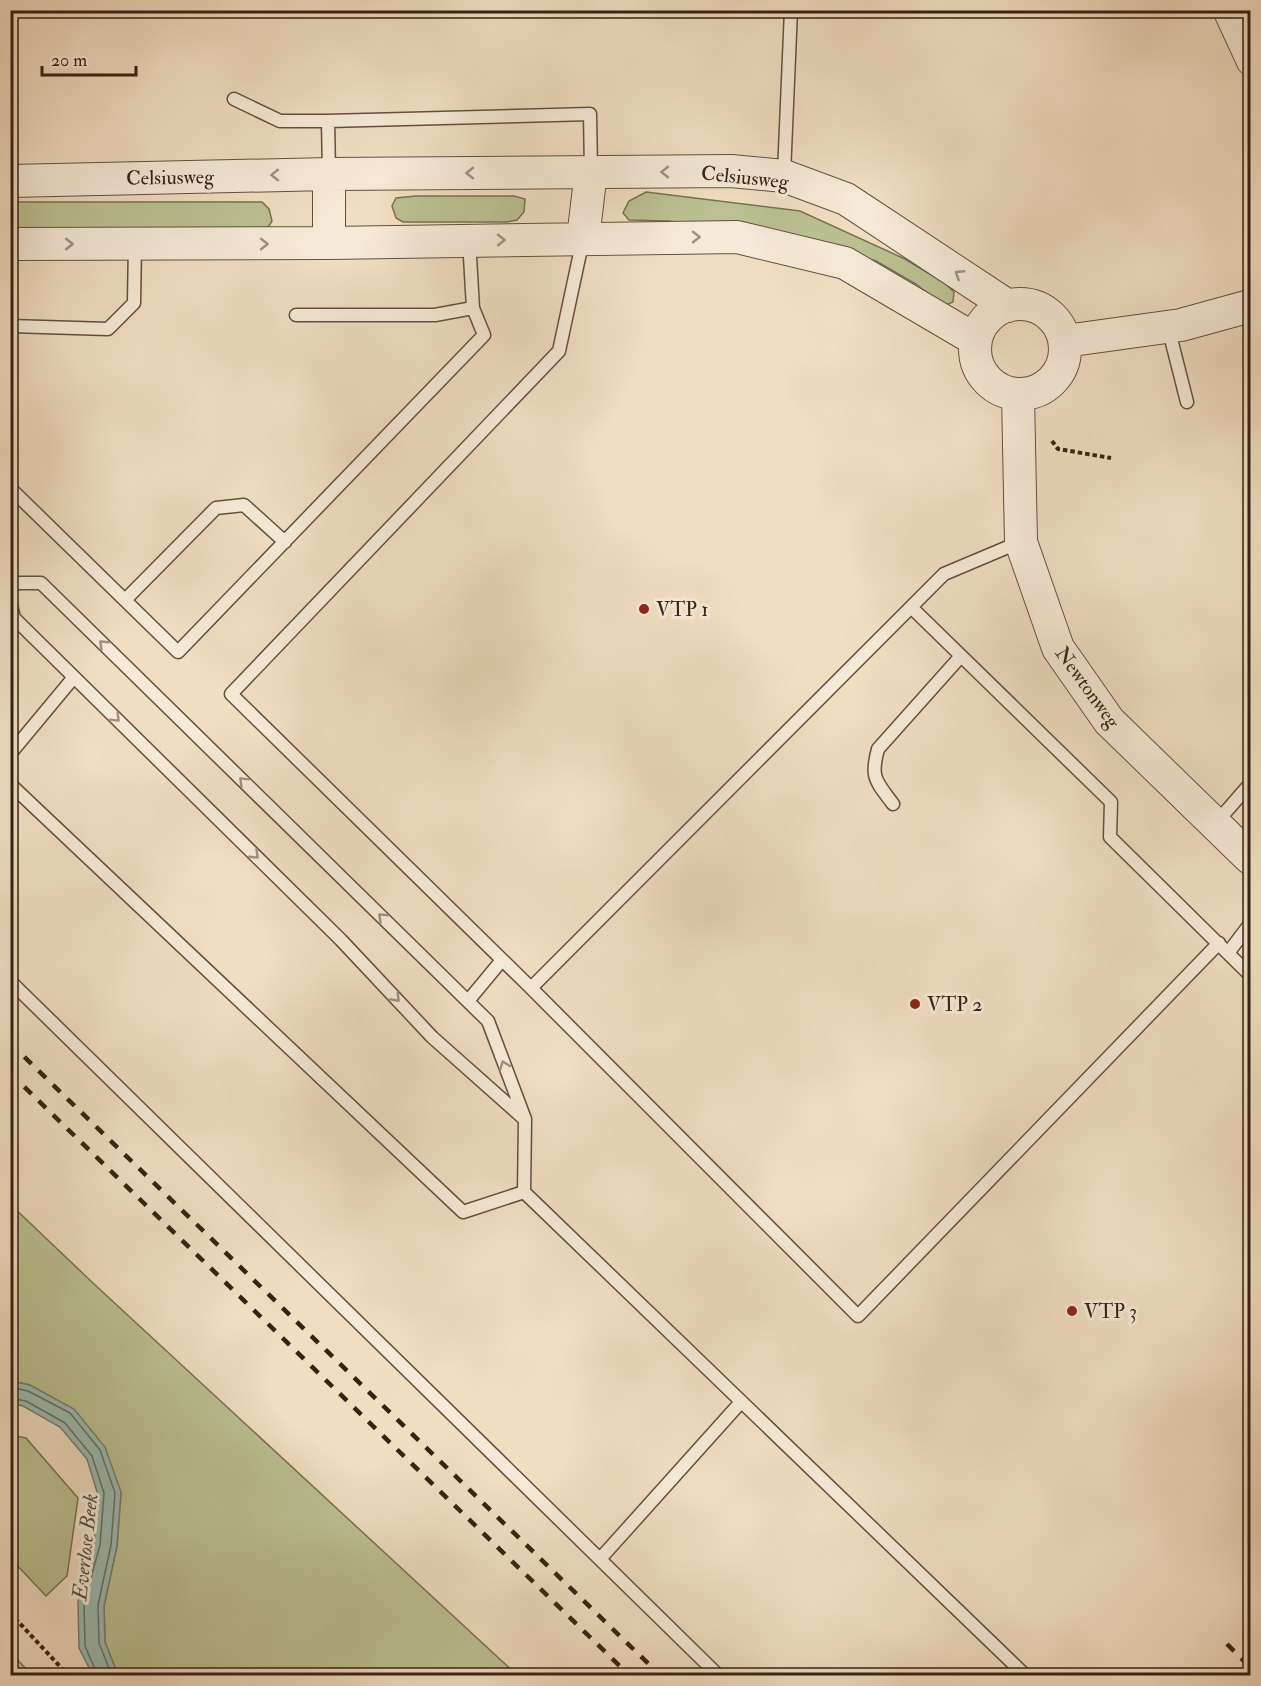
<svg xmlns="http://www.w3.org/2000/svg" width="1261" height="1686" font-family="'IM FELL Double Pica',serif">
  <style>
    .green { fill: #bbc192; stroke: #787152; stroke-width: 1.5 }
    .water { fill: #9abcb4; stroke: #727e74; stroke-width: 1.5 }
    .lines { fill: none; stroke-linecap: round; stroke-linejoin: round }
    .shore { stroke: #686e64; stroke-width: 1.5 }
    .service-casing { stroke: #64503e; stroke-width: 15 }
    .minor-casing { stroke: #64503e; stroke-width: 28 }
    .tertiary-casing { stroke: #64503e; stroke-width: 34 }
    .path { stroke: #362113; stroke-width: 4; stroke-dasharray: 4.5 3; stroke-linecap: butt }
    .service { stroke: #f5ead7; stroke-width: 12 }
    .minor { stroke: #f5ead7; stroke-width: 26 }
    .tertiary { stroke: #f5ead7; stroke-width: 32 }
    .rail { stroke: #362113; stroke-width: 4.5; stroke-dasharray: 10 10; stroke-linecap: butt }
    .oneway { stroke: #9f907f }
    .poi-dot { fill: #8f2418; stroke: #f5ead7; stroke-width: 2 }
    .labels { text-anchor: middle; stroke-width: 6; stroke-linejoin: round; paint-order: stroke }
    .street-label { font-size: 20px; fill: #362113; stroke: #f5ead7 }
    .poi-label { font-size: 20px; fill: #362113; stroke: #f5ead7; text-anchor: start }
    .water-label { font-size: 21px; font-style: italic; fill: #545043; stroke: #f5ead7 }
  </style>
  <rect width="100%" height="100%" fill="#f0dec1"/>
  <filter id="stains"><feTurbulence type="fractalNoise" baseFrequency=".00333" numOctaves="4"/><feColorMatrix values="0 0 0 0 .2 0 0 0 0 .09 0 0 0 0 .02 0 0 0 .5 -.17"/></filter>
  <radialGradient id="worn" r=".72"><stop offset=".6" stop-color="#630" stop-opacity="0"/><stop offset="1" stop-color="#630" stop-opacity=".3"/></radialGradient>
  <path class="green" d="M646,192L800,211L905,259L945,283L954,292L953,302L946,305L940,303L916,284L876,261L795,237L668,221L629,220L623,213L629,201Z
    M416,196H514L525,199L524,212L517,220L507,222H403L396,218L392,206L396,198Z
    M11,202H262L269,209L272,221L267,229H11Z
    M10,1204L94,1284L517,1675L120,1676L117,1673L105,1642L104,1605L117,1546L121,1492L30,1385L11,1381Z
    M11,1435L26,1438L78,1498L67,1576L46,1596L11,1559Z
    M10,1653H11L32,1675H11Z"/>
  <path class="water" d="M11,1381L30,1385L74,1409L105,1447L121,1492L117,1546L104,1606L105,1642L117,1672L120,1675H93L79,1648L78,1602L94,1543L98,1495L87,1459L60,1427L23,1406L11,1403Z"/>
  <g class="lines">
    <path class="shore" d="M10,1387L28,1391L70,1413L100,1450L115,1493L111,1545L98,1605L99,1643L112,1676
      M10,1398L26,1401L65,1423L92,1456L104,1493L100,1545L84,1603L85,1646L98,1676"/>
    <g class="service-casing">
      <path id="service" d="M234,99L280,121H328
        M329,174L328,121L590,114L591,171
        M784,174L791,10
        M583,239L559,351L231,694L531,988L944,574L1020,542
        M469,240L473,308
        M10,326L108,329L134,303L135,244
        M1168,327L1187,402
        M10,488L178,652L484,335L473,308L435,315H296
        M10,583H41L488,1021L525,1119L524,1192
        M125,600L216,508L244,505L285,542
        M10,601L14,618L341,940L432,1037L522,1117
        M911,607L1111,802L1110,837L1250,975
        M10,754L74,677
        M10,784L463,1212L524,1192L1026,1676
        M893,804C876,781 870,778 878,749L961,656
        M1216,823L1250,784
        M1228,953L1250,924
        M10,981L719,1676
        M531,988L858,1316L1219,943
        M468,1001L502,960
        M600,1559L741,1402"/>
    </g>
    <g class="minor-casing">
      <path id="minor" d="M1226,10L1250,62"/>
    </g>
    <g class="tertiary-casing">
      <path id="tertiary" d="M10,181L329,174L731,171L784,176L846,199L1008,306
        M583,238L591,172
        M329,243V174
        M10,244L329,243L737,237L845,263L976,340
        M975 349a45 45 0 1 1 90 0a45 45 0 1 1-90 0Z
        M1065,341L1181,325L1250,306
        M1018,395L1021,542L1058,648L1109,721L1250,858"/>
    </g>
    <path class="path" d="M1052,441L1058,449L1111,458
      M10,1613L69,1676"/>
    <use href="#service" class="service"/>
    <use href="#minor" class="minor"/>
    <use href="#tertiary" class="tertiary"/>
    <path class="rail" d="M10,1043L661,1676
      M10,1073L630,1676
      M1227,1644L1250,1667"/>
  </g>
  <defs><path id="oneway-chevron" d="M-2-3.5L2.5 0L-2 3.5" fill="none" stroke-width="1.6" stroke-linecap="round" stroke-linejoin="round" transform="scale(1.5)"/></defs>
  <g class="oneway">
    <use href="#oneway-chevron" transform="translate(665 172) rotate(179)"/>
    <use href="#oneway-chevron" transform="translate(470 173) rotate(180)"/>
    <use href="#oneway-chevron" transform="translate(275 175) rotate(179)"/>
    <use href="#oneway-chevron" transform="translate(696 237)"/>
    <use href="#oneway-chevron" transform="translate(501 240) rotate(-1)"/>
    <use href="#oneway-chevron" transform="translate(69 244)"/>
    <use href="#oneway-chevron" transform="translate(264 244)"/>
    <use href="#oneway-chevron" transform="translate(959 274) rotate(-147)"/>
    <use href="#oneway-chevron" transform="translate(103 644) rotate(-136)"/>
    <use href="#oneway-chevron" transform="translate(116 718) rotate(45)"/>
    <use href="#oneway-chevron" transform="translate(243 781) rotate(-135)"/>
    <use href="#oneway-chevron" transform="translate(255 855) rotate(44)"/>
    <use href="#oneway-chevron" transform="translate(382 917) rotate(-136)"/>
    <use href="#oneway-chevron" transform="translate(396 998) rotate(47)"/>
    <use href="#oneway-chevron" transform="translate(504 1065) rotate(-111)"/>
  </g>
  <g class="poi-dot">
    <circle cx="644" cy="609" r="6"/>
    <circle cx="915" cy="1004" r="6"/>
    <circle cx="1072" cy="1311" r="6"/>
  </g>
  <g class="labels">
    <g class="street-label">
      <text transform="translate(170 177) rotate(-1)" y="7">Celsiusweg</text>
      <text transform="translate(745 177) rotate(6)" y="7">Celsiusweg</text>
      <text transform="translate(1088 687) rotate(54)" y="7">Newtonweg</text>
    </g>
    <g class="poi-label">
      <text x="656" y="616">VTP 1</text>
      <text x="927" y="1011">VTP 2</text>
      <text x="1084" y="1318">VTP 3</text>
    </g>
    <g class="water-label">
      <text transform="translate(85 1547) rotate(-84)" y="7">Everlose Beek</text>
    </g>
  </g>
  <rect width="1261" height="1686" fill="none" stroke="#f0dec1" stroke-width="36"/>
  <rect x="12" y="12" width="1237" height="1662" fill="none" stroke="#362113" stroke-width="3"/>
  <rect x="18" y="18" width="1225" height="1650" fill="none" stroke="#362113" stroke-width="1.5"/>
  <path d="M42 66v9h94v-9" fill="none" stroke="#362113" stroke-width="3"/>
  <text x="51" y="66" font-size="18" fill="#362113" stroke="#f5ead7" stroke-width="4.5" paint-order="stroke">20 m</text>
  <rect width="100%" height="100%" filter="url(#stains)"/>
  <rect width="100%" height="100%" fill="url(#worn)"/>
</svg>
